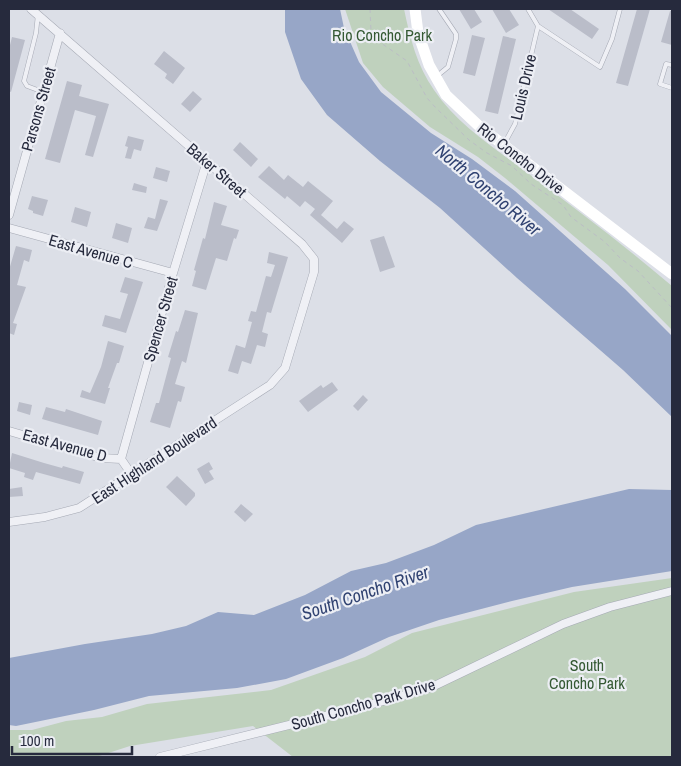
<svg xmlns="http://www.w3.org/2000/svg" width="681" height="766" font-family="'Archivo Narrow',sans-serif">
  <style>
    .green { fill: #bfd1bd }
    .water { fill: #97a6c7 }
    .building { fill: #babdc9 }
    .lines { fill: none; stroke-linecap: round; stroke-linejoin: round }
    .lane-casing { stroke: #a5a9b4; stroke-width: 5 }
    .street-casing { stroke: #a5a9b4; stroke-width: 9 }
    .path { stroke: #bbbdc5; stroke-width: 1; stroke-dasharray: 4 4; stroke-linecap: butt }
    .lane { stroke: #eff0f5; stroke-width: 4 }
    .street { stroke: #eff0f5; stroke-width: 8 }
    .secondary { stroke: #fff; stroke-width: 11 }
    .labels { text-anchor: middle; stroke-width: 4.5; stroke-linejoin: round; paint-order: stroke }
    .park-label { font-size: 16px; fill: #345933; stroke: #eceef4 }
    .street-label { font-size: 16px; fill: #262a3d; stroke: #eceef4 }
    .water-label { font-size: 18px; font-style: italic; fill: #304271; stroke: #eceef4 }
  </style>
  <rect width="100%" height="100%" fill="#dcdfe7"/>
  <path class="green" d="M345,9H404C410,38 417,66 434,90C457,124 493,147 525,171C575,208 625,246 672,286V330L608,265L505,178L478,157L430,127L383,87L363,63Z
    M672,578V757H293L253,726L130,746L96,757H9V730H32L66,721L102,717L147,704L271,690L365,657L412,633L574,592Z"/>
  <path class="water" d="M285,9H340L344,28L359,62L381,92L431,133L472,159L515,191L625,289L672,336V417L623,370L517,278L440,208L380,161L327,115L301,79L285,32Z
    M629,489L672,490V571L572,587L512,601L439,620L389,637L343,658L286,679L237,688L149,696L94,710L16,726L9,725V658L85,644L152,634L186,626L218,612L254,615L305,595L351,571L386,563L434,545L476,525Z"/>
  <path class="building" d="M459,9H474L482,22L471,29Z
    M492,9H509L519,25L506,33Z
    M548,9H570L599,29L592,39Z
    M637,9H650L628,86L616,83Z
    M670,11H672V45L661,42Z
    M472,35L485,38L475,76L463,73Z
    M503,36L516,39L498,114L485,111Z
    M12,37L25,40L11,92L9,91V49Z
    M164,51L185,68L173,84L165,78L167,74L154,64Z
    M67,81L82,85L79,96L109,104L93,157L85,155L96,116L75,110L60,163L45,159Z
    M193,91L202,99L190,112L181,104Z
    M128,136L144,140L141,151L134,149L131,159L125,158L128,147L125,146Z
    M240,142L258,159L251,167L233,150Z
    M269,166L284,180L288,175L303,187L308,181L333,201L321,215L337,229L344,221L354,229L342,243L310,215L315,209L305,201L300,207L287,196L285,199L258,177Z
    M156,167L170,171L167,182L153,178Z
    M134,183L147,187L146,193L132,190Z
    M32,196L48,200L43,216L33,213V211L28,209Z
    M160,199L168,201L157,231L144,228L148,217L155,219Z
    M214,202L227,206L221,225L239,230L236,239L234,238L227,261L216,258L206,290L192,286L196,271L194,270L203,238L205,239Z
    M75,207L91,212L87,227L71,222Z
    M116,223L132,228L128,243L112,238Z
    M384,236L395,267L380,272L370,240Z
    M16,246L32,250L29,262L24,260L17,285L26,287L13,323L17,324L14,335L9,333V270Z
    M269,252L288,257L271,313L267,312L262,332L268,334L265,347L257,345L251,364L242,361L238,374L228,371L236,345L245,348L252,322L248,321L251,311L256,312L266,276L271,277L275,265L267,263Z
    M125,277L143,282L126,333L102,326L105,315L120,319L128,294L120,292Z
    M185,310L198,313L186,363L182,361L175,384L185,387L181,402L178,401L170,428L150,422L156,403H159L171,358L168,357L176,331L178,332Z
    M108,341L124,346L119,363H117L108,388H110L105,404L80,397L82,390L90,393L101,367Z
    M332,382L338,390L308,412L299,401L321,385L323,388Z
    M363,395L368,400L358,411L353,406Z
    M19,402L32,405L30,415L17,411Z
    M46,407L65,412L66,409L102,421L98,435L42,419Z
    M12,453L44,463L62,468L63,466L84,472L80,484L36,472L33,480L24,477L25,473L9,468Z
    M209,462L213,469L209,471L214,479L205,484L197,469Z
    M177,476L195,493V496L186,506L166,487Z
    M22,487L23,496L9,497V489Z
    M241,504L253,514L245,522L234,512Z"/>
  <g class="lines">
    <g class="lane-casing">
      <path id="lane" d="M528,9L538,26L600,67L612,39L620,9
        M38,14L36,33L24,81L27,86L43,92
        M672,65L666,64L660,84L672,88
        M437,76L448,67L456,39V34L439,9
        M504,144L515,124L538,26"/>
    </g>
    <g class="street-casing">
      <path id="street" d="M9,215L60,33
        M9,228L173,273
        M9,431L101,458L121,459
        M132,475L121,459L173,273L207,161
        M9,522L45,517L79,508L270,385L285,368L314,272V259L302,244L31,9
        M160,757L362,707L430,688L563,624L610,607L672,591"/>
    </g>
    <path class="path" d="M370,9L371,31L381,43L407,61L427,98L435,107L469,140L487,153L512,166L531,184L563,205L571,217L605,242L620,258L638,271L672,308"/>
    <use href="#lane" class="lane"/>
    <use href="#street" class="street"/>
    <path class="secondary" d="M415,9L418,33L429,65L446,95L480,127L672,274"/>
  </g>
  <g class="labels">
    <g class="park-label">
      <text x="382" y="41">Rio Concho Park</text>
      <text x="587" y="671">South<tspan x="587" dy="18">Concho Park</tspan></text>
    </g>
    <g class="street-label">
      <text transform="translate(523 87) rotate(-77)" y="6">Louis Drive</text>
      <text transform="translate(38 109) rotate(-74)" y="6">Parsons Street</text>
      <text transform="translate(521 158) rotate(38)" y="6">Rio Concho Drive</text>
      <text transform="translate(217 170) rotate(41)" y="6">Baker Street</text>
      <text transform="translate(91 251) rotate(16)" y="6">East Avenue C</text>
      <text transform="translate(160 319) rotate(-74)" y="6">Spencer Street</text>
      <text transform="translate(65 445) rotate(15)" y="6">East Avenue D</text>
      <text transform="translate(154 460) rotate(-33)" y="6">East Highland Boulevard</text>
      <text transform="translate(363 704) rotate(-16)" y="6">South Concho Park Drive</text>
    </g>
    <g class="water-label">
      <text transform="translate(488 190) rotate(40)" y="6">North Concho River</text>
      <text transform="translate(365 593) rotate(-19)" y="6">South Concho River</text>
    </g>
  </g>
  <rect width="681" height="766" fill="none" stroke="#262a3d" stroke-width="20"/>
  <path d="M12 746v8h120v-8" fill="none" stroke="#262a3d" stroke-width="2.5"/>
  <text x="20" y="746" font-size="15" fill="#262a3d" stroke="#eceef4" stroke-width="4" paint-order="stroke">100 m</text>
</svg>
